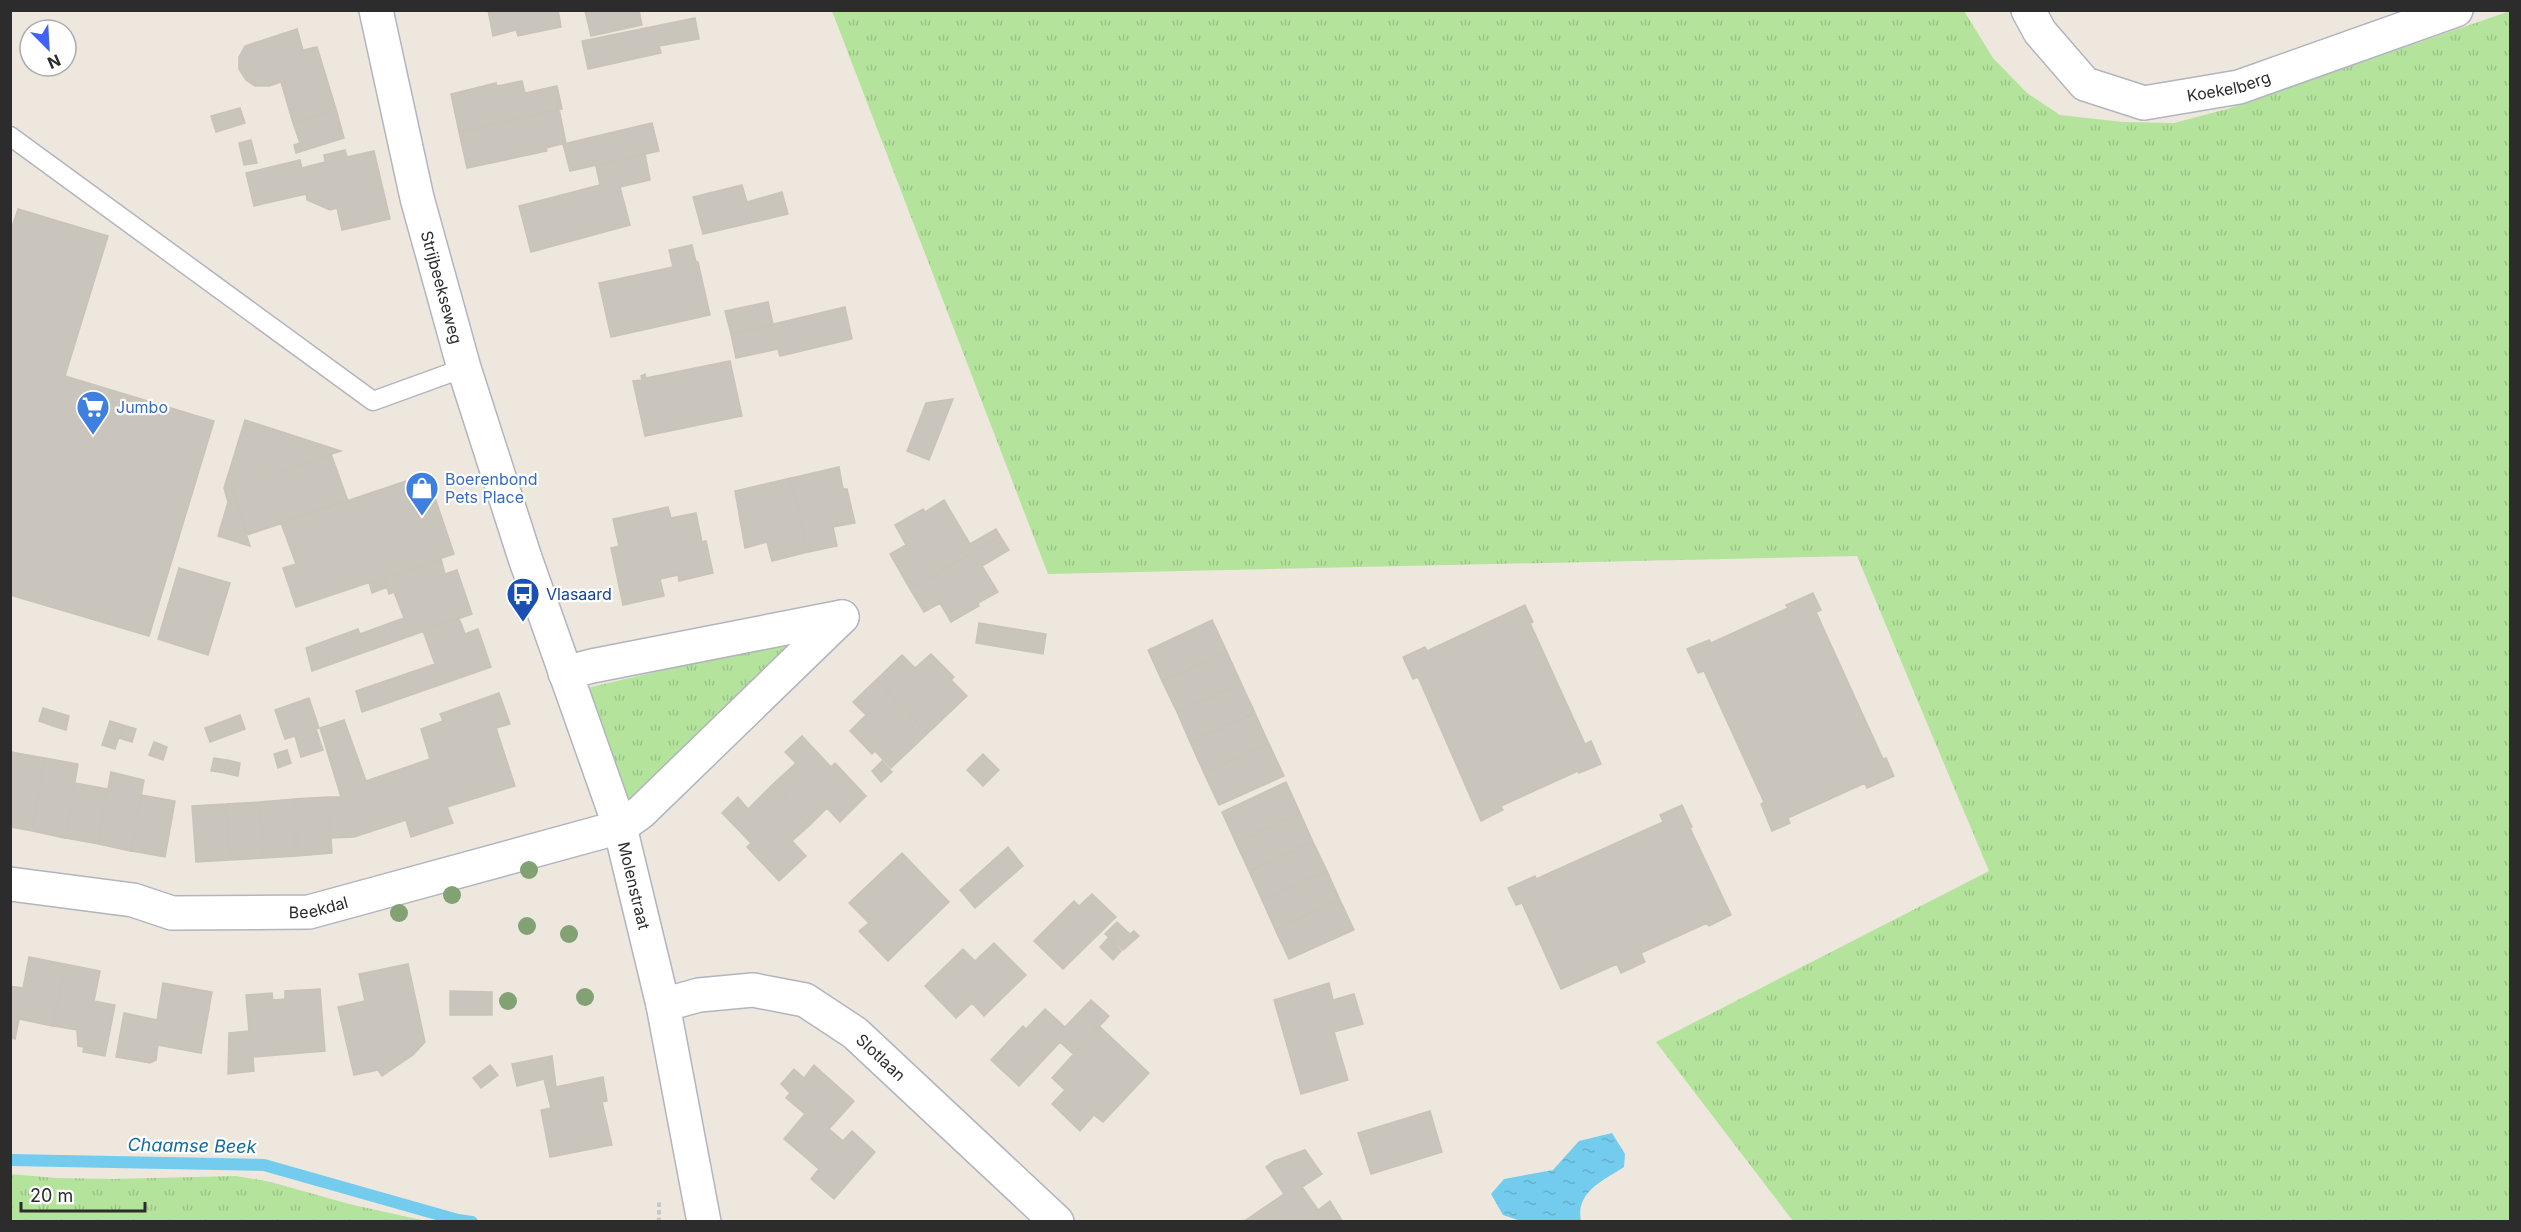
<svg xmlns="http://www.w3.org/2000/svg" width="2521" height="1232" font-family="Inter,sans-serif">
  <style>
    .grass { fill: url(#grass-tufts) }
    .water { fill: url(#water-ripples) }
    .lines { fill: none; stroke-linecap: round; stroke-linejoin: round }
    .stream { stroke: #73cced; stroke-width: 12 }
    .building { fill: #c9c5bc; stroke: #c9c3b8; stroke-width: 1.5 }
    .lane-casing { stroke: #b2b4bf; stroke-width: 21 }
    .street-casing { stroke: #b2b4bf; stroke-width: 36 }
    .secondary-casing { stroke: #b2b4bf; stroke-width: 36 }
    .path { stroke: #c8c8c8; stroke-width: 4; stroke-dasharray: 4.5 3; stroke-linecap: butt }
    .lane { stroke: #fff; stroke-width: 18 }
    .street { stroke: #fff; stroke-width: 33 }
    .secondary { stroke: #fff; stroke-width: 33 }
    .tree { fill: #82a273 }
    .labels { text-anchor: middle; stroke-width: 4.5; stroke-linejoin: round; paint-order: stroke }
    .street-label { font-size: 16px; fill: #2c2c2c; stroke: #fff }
    .shop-label { font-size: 16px; fill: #366cbe; stroke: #fff; text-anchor: start }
    .transit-label { font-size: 16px; fill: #164399; stroke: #fff; text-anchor: start }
    .water-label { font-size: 18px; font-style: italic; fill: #0f6b9c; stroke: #fff }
  </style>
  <defs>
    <pattern id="grass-tufts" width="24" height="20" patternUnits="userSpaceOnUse" patternTransform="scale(1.5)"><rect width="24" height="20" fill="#b4e39c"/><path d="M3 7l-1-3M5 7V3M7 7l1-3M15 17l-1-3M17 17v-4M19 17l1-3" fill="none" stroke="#9bc387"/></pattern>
    <pattern id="water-ripples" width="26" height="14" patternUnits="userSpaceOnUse" patternTransform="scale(1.5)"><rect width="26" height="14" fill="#73cced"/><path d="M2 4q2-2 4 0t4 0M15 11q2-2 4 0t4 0" fill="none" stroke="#64afcb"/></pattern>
  </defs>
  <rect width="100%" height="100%" fill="#ede7de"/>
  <path class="grass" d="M832,11H1964L1993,58L2027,93L2060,115L2123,122L2174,123L2227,109L2510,11V1221H1793L1656,1042L1989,871L1857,556L1048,574Z
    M796,639L625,805L587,688Z
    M10,1174L56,1178L113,1179L236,1176L271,1182L349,1204L426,1221H11Z"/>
  <path class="water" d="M1612,1133L1625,1154L1624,1167C1604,1180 1575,1192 1581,1221H1521L1503,1215L1491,1194L1504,1179L1553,1170L1579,1141Z"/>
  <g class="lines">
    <path class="stream" d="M10,1160L264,1165L458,1220L472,1222"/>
  </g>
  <path class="building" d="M488,10H558L561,27L518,36L516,30L493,36Z
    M639,10L642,25L591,36L585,11Z
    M695,18L699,39L659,46L661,53L588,69L582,41Z
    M297,29L303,50L317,47L336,109L293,123L281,82L269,86H255L246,80L239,69V57L245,46Z
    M522,81L525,93L557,86L562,109L459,132L451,94L496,83L497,86Z
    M240,108L245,123L216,132L211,116Z
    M336,109L344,138L296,153L294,145L300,143L293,123Z
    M559,109L566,143L546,148L547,151L467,168L459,132Z
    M652,123L659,151L570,171L563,144Z
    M251,140L257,163L244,165L239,143Z
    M345,150L347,157L374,151L390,219L342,230L337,208L330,210L307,200L306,194L254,206L246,173L300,160L302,168L325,162L324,155Z
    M645,154L650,180L620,187L630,225L531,252L519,206L600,185L596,166Z
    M742,185L747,202L782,192L788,214L703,234L693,197Z
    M18,209L108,236L65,376L214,421L149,636L10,595V233Z
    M692,245L696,262H698L710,315L611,337L599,283L673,267L669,250Z
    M768,302L773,324L731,334L725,311Z
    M845,307L852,339L780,356L778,349L736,358L731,334Z
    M730,361L742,416L645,436L633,381L642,380L641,376L645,374L646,378Z
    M953,399L929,460L907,451L926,403Z
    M245,420L341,451L231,487L250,546L218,536L228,502L224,488Z
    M331,454L348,501L247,535L231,487Z
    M839,467L843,489H847L855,523L833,527L837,546L808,552L791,478Z
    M427,474L454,554L296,607L283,568L296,564L281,523Z
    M791,478L808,552L772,561L767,542L745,548L735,491Z
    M944,500L970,544L996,529L1000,536L910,589L890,554L906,545L895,525L923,509L925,512Z
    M668,507L671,518L696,513L702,542L706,541L713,573L679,581L678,575L660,579L664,596L623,605L611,548L619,546L613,519Z
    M1000,536L1009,550L982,566L998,592L978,603L979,606L951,622L940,603L924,612L910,589Z
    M441,559L445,574L457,570L472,614L312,671L306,648L358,629L360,634L404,618L394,592L389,594L384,578Z
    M179,568L230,583L208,655L158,639Z
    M384,578L387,587L372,593L369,582Z
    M1813,593L1821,610L1816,612L1883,759L1886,758L1894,776L1867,788L1865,783L1788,818L1790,823L1772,831L1761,804L1764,802L1704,671L1698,673L1687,649L1709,640L1711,643L1788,608L1786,605Z
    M1525,605L1533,622L1530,623L1585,744L1591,741L1601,764L1579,773L1578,771L1501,806L1503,810L1481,821L1418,677L1413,679L1403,657L1425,647L1427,651Z
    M459,618L465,634L478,629L491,667L362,712L356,691L435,664L423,631Z
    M1212,620L1227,652L1162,681L1148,650Z
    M979,623L1046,634L1043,654L976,643Z
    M1227,652L1241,683L1177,712L1162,681Z
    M931,654L954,677L951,680L967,696L928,733L876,680L902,655L915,668Z
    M876,680L928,733L891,768L875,751L872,754L850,731L866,715L853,702Z
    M1241,683L1255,713L1190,742L1177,712Z
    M499,693L510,724L496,728L515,786L447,807L453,823L411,837L406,820L354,837L331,838L328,797H341L320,728L344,720L366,781L430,759L421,729L443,721L440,714Z
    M309,698L319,728L316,729L323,750L301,757L295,736L285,739L275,710Z
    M43,708L56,712L53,726L39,721Z
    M56,712L69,716L66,730L53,726Z
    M1255,713L1269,744L1204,773L1190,742Z
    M240,715L245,729L210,742L205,728Z
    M110,721L123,725L115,749L102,745Z
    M123,725L136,729L132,742L119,738Z
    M802,736L831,767L835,763L866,796L840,822L827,808L810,825L772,785L796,763L785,752Z
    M154,742L167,747L163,760L149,755Z
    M1269,744L1284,776L1219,805L1204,773Z
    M287,750L291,763L278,768L274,754Z
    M11,752L45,758L32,831L10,827Z
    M983,754L999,770L983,786L967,770Z
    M45,758L78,764L65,838L32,831Z
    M214,758L227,760L224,773L211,771Z
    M227,760L240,763L238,776L224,773Z
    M882,761L892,772L881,782L872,771Z
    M111,772L144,780L131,851L98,844Z
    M1286,782L1300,813L1236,843L1222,812Z
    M75,783L108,789L98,844L65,838Z
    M772,785L810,825L792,841L806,856L779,881L747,847L751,843L722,813L738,797L748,809Z
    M141,795L175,801L165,857L131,851Z
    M328,797L332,853L297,856L294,799Z
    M294,799L297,856L264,858L260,802Z
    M260,802L264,858L230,860L226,804Z
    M226,804L230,860L196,862L192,806Z
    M1682,805L1692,827L1690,828L1731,915L1709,926L1707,923L1641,953L1645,962L1621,973L1617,964L1561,989L1522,903L1516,905L1508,888L1535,876L1536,879L1663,822L1660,815Z
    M1300,813L1313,842L1249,871L1236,843Z
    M1313,842L1327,871L1262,900L1249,871Z
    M1008,847L1023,866L975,908L960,890Z
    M902,853L949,902L888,961L859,931L869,923L849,903Z
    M1327,871L1340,900L1275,929L1262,900Z
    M1092,894L1116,917L1063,969L1034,941L1074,901L1079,906Z
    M1340,900L1354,930L1289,959L1275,929Z
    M1117,922L1130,934L1134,931L1139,936L1123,950L1105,934Z
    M1108,938L1121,951L1113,960L1100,947Z
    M994,943L1026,975L984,1016L972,1003L956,1018L925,986L963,949L975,961Z
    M29,957L65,964L53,1026L19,1019L15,1039L10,1038V986L23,988Z
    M65,964L100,971L94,1001L115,1005L105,1056L83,1052L84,1047L78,1046L77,1030L53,1026Z
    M408,964L425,1042L413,1055L382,1076L378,1070L354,1075L338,1007L365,1001L359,974Z
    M163,983L212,992L201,1053L158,1045L156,1060L150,1063L116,1057L124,1013L157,1020Z
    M1329,983L1333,1000L1354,994L1363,1024L1334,1032L1348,1080L1301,1094L1274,1000Z
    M320,989L325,1051L253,1057L254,1071L228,1074L229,1033L249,1031L246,995L272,993L273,1000L285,999V991Z
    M450,991L492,992V1015H450Z
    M1091,1000L1109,1016L1073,1054L1060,1042L1019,1086L991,1060L1023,1026L1026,1029L1045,1009L1065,1027Z
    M1099,1026L1149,1073L1103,1122L1094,1115L1080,1131L1052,1104L1065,1090L1052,1078Z
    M552,1056L556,1087L603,1077L607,1101L602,1102L612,1145L550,1157L541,1110L551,1108L544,1079L517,1086L512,1064Z
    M490,1065L498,1075L481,1088L473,1078Z
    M814,1065L854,1101L829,1129L843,1141L852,1131L875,1152L834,1199L811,1179L819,1169L784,1139L805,1114L786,1098L790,1093L781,1084L794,1069L804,1078Z
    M1430,1111L1442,1152L1371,1174L1358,1133Z
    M1305,1150L1322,1174L1302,1187L1318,1210L1330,1201L1343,1222H1243L1284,1194L1266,1167L1274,1161Z"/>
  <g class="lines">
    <g class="lane-casing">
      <path id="lane" d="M10,136L373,401L464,368"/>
    </g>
    <g class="street-casing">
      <g id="street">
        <path id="s1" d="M2028,10L2040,32L2085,84L2144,103L2239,87L2456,10"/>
        <path d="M565,673L592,666L842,617"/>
        <path id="s2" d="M10,884L133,900L172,913L309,912L620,827L641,812L842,617"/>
        <path id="s3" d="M663,1005L699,995L753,990L805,1000L855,1033L1057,1222"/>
      </g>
    </g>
    <g class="secondary-casing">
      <g id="secondary">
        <path id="s4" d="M376,10L417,198L464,368L525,558L620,827L663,1005L704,1222"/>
      </g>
    </g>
    <path class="path" d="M659,1222V1201"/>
    <use href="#lane" class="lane"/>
    <use href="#street" class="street"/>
    <use href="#secondary" class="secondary"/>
  </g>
  <g class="tree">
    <circle cx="529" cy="870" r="9"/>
    <circle cx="452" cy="895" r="9"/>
    <circle cx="399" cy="913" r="9"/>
    <circle cx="527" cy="926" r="9"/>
    <circle cx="569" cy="934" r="9"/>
    <circle cx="585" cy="997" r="9"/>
    <circle cx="508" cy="1001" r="9"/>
  </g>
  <defs>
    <g id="supermarket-pin" transform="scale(1.725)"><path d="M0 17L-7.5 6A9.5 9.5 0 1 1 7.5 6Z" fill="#3f7fe0" stroke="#fff"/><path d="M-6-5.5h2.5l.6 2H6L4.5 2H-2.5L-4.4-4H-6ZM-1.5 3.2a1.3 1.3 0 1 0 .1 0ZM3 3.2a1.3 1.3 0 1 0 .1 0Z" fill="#fff"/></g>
    <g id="shop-pin" transform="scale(1.725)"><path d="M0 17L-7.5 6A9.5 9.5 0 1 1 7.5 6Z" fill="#3f7fe0" stroke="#fff"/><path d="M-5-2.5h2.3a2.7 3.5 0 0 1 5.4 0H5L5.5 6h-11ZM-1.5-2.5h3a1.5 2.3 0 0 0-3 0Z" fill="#fff"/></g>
    <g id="bus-pin" transform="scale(1.725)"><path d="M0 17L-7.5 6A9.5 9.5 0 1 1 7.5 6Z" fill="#1a4fb4" stroke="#fff"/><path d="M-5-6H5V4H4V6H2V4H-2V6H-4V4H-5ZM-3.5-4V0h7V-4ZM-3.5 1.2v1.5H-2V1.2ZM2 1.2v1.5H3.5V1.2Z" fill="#fff"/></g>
  </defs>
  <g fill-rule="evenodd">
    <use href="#supermarket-pin" x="93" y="407"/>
    <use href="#shop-pin" x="422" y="488"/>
    <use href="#bus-pin" x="523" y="594"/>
  </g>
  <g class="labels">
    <g class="street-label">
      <text dy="6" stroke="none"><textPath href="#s1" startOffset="242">Koekelberg</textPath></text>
      <text dy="6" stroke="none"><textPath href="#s4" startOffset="285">Strijbeekseweg</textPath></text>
      <text dy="6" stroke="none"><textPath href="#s4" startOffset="914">Molenstraat</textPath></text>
      <text dy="6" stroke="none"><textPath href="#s2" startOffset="312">Beekdal</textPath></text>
      <text dy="6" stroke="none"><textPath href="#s3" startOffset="240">Slotlaan</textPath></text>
    </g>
    <g class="shop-label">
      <text x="116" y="413">Jumbo</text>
      <text x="445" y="485">Boerenbond<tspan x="445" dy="18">Pets Place</tspan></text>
    </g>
    <g class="transit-label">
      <text x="546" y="600">Vlasaard</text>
    </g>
    <g class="water-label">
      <text transform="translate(192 1146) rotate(1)" y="6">Chaamse Beek</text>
    </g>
  </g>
  <rect width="2521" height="1232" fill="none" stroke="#2c2c2c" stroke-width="24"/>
  <g transform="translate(48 48) rotate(156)"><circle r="28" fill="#ffffff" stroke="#ababab" stroke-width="1.5"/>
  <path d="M0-4.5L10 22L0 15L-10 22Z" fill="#4162f7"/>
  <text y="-9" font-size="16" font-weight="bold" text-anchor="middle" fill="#2c2c2c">N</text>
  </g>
  <path d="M21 1202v9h124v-9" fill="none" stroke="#2c2c2c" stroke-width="3"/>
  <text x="30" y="1202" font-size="18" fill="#2c2c2c" stroke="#ffffff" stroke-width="4.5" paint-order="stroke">20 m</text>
</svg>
